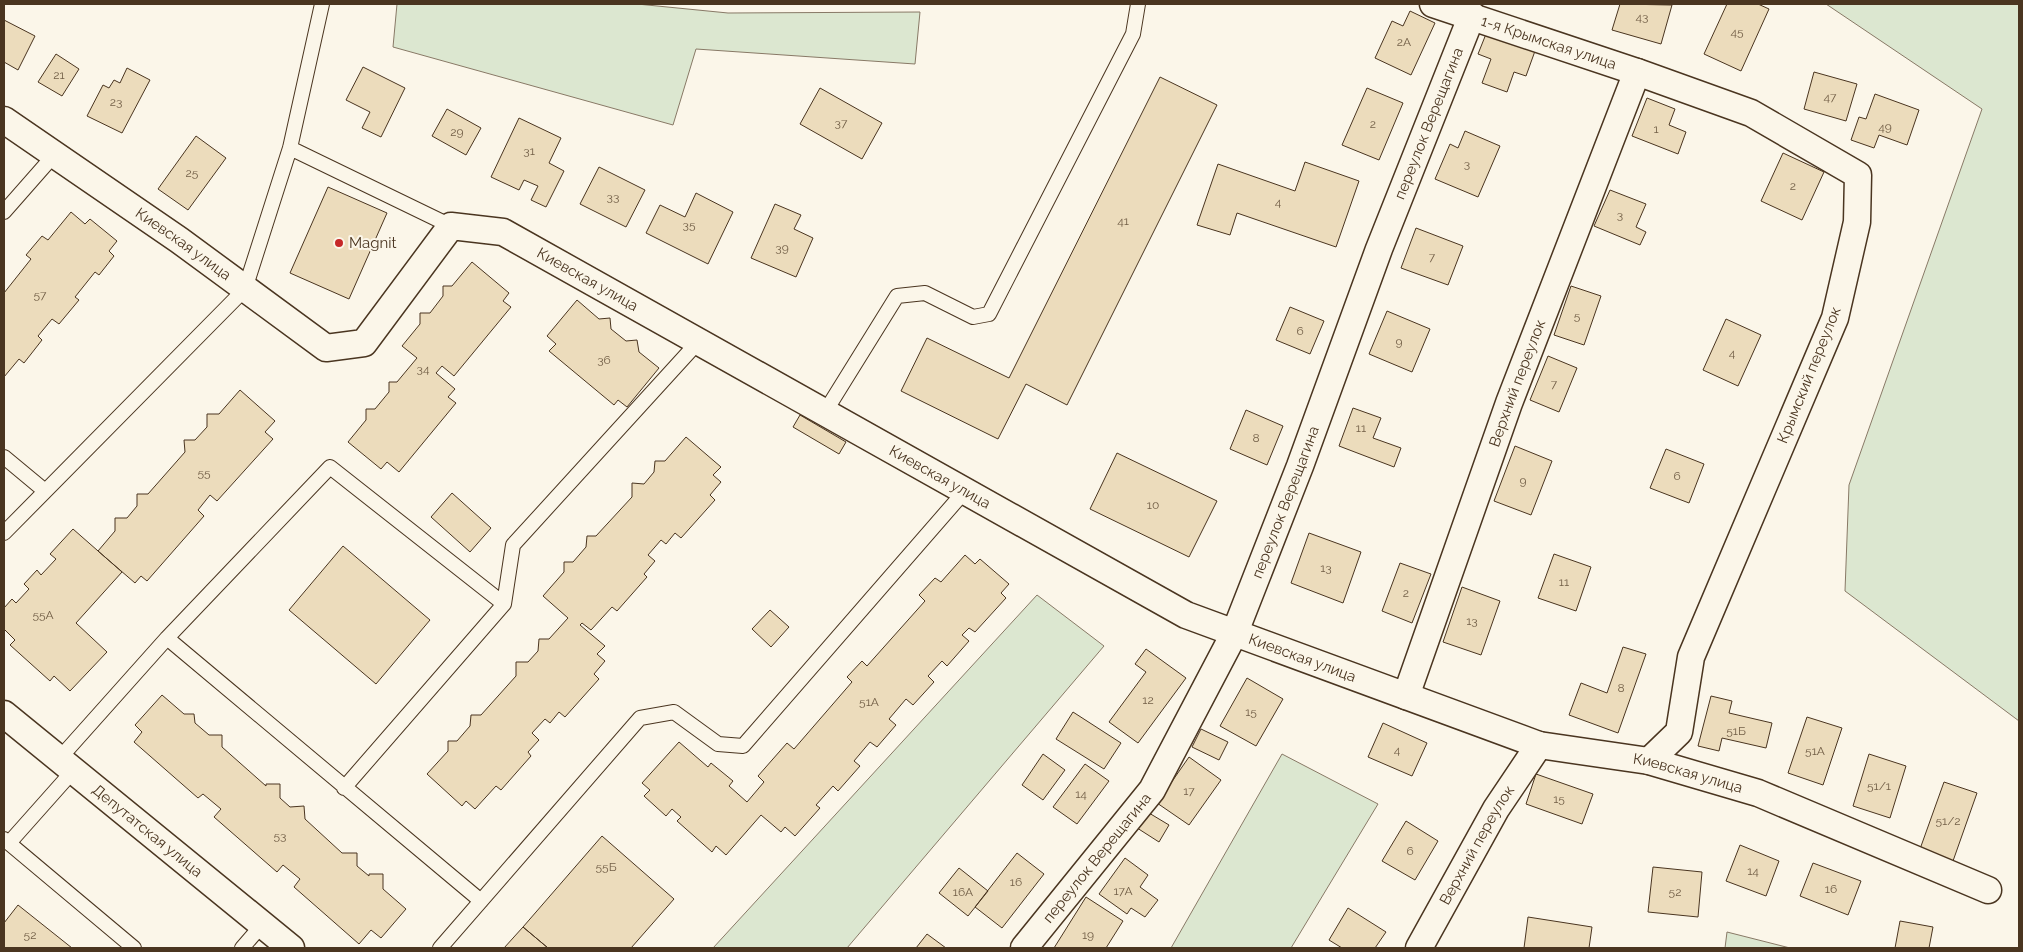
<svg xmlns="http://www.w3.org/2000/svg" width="2023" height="952" font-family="Raleway,sans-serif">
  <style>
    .green { fill: #dce7d0; stroke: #887966 }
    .building { fill: #ecdcbc; stroke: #4a3520 }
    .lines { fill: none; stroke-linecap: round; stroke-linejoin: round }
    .service-casing { stroke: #4a3520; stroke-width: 16 }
    .minor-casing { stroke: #4a3520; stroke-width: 29 }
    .service { stroke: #fbf6e9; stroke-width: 14 }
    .minor { stroke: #fbf6e9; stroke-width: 26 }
    .poi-dot { fill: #c62828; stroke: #fbf6e9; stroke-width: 2 }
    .labels { text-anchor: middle; stroke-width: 4; stroke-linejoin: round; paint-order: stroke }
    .number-label { font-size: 12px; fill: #725f47 }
    .street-label { font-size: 15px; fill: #4a3520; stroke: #fbf6e9 }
    .poi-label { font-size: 15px; fill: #4a3520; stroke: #fbf6e9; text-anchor: start }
  </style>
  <rect width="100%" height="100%" fill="#fbf6e9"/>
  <path class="green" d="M397,4H637L728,13L920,12L915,64L696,49L673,125L393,47Z
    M1826,4H2019V721L1845,591L1849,485L1982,109Z
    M1037,595L1104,646L847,948H713Z
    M1282,754L1378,804L1291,948H1171Z
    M1727,932L1790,948H1725Z"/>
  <path class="building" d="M1620,4L1672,5L1661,44L1612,30Z
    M1727,4H1758L1769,9L1741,71L1704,54Z
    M1410,11L1435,23L1411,75L1375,58L1392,21L1403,26Z
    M4,20L35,36L18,70L4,62Z
    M1486,34L1535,51L1526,76L1514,72L1507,92L1482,83L1491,59L1478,54Z
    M56,54L79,69L62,96L38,82Z
    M363,67L405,88L381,137L362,128L370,112L346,100Z
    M127,68L150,80L122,133L87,116L103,85L109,88L114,80L120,83Z
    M1814,72L1857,84L1846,121L1804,109Z
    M1160,77L1217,105L1067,405L1026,384L998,439L901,391L927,338L1009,378Z
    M820,88L882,123L862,159L800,124Z
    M1367,88L1403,103L1379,160L1342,145Z
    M1875,94L1919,110L1907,145L1879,135L1874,148L1851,140L1859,117L1866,119Z
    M1647,98L1675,109L1669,125L1686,132L1678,154L1632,136Z
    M447,109L481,128L466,155L432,136Z
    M519,118L561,138L549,163L564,171L546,207L531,200L538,186L524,180L519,190L491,177Z
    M1465,131L1500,146L1478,197L1435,179L1450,144L1458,148Z
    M196,136L226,158L188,210L158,189Z
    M1783,153L1824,172L1802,220L1761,201Z
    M1305,162L1359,181L1336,247L1237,213L1230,235L1197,225L1218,164L1295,191Z
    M599,167L645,190L626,227L580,204Z
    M328,187L387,213L349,299L290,273Z
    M1610,190L1646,204L1636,227L1646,232L1640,245L1594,226Z
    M696,193L733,212L708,264L646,233L660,205L685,217Z
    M775,204L801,215L794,229L813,238L796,277L751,258Z
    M71,212L85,224L90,219L117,241L109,251L114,256L99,275L95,272L75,297L79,300L59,324L52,319L38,336L42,340L24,363L19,359L4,377V293L31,259L26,255L42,236L48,240Z
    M1416,228L1463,246L1448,285L1401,268Z
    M472,262L509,293L503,301L511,307L454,376L442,366L436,373L455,389L448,397L456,403L399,472L387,462L381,469L348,442L366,420V409H375L389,392V382H397L417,358L402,346L420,324V313H430L443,296V286H452Z
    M1571,286L1601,296L1584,345L1554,335Z
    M577,300L599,319L610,318L611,329L626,341L637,340L639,352L659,368L627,407L618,400L614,405L549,351L556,344L547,336Z
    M1290,307L1324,321L1310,354L1276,340Z
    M1387,311L1430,329L1412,372L1369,354Z
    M1726,319L1761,335L1738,386L1703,370Z
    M1548,356L1577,368L1559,412L1530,400Z
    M240,390L275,421L265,432L273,439L217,501L210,495L198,510L204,516L147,581L141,576L135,583L98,551L115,531V518H127L137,506V494H148L185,452L184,440H195L207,427V414H219Z
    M1353,408L1381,418L1373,438L1401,448L1394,467L1339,446Z
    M1246,410L1283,426L1267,465L1230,449Z
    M800,415L846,442L839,454L793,427Z
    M686,437L721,467L713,475L721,482L710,495L715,500L681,538L675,533L666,544L661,540L648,555L655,561L644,574L647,577L617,611L612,607L591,630L582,623L580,625L605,646L597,654L605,661L594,674L599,679L565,717L559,712L550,723L545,719L532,733L539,740L528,752L531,756L501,790L496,786L475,809L466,801L462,806L427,774L448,751V741H457L470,726L471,715H481L516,676V662H528L538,651L539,639H549L568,618L543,596L564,572V562H573L586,547L587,536H596L632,497V483L644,484L654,472L655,461H665Z
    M1515,446L1552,461L1531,515L1494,501Z
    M1666,449L1704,464L1689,503L1650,488Z
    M1117,453L1217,501L1189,557L1090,509Z
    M452,493L491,528L470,552L431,517Z
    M73,529L122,572L76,623L107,652L70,691L54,676L50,681L10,645L15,640L4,629V608L12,599L16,603L29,589L24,584L37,570L41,575L56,559L50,554Z
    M1309,533L1361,552L1343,603L1291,583Z
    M343,546L430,620L376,684L289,610Z
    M1554,554L1591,567L1576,611L1538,598Z
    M965,555L975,564L980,559L1009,584L1001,593L1006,598L975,632L969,628L962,635L969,641L947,666L942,661L928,676L934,682L913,705L906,699L889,719L896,725L877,747L870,742L854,761L860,766L838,791L833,786L816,805L820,808L795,836L785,827L781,832L761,815L726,855L716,846L712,852L677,821L681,817L672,809L666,816L644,796L650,790L642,783L679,742L708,767L711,763L733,781L729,786L747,802L764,782L758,776L787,743L794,749L852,682L847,677L862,661L867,666L925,601L919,595L935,578L941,582Z
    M1400,563L1431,574L1412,623L1382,611Z
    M1462,587L1500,601L1481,655L1443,642Z
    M770,610L789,627L771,647L752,629Z
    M1623,647L1646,654L1618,733L1569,715L1581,683L1607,693Z
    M1146,649L1186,678L1138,743L1109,722L1146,672L1135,664Z
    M1247,678L1283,699L1256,746L1220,726Z
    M162,695L184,714H194L195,723L209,735H222V747L266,786V784H280V798L290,807L304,806L305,819L342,853H357V866L369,876V874H383V889L406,909L381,938L371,930L359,944L294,887L300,879L283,865L277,872L214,817L221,809L203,794L198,798L134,742L142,732L135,725Z
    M1711,696L1732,701L1729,713L1772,723L1766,748L1722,738L1719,751L1698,746Z
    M1073,712L1121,743L1104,769L1056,739Z
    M1807,717L1842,728L1823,785L1788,773Z
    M1383,723L1427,743L1412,776L1368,757Z
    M1201,729L1228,742L1219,760L1192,747Z
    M1043,754L1065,770L1043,800L1022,785Z
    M1869,754L1906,766L1890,818L1853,806Z
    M1189,757L1221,780L1189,825L1157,803Z
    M1085,764L1109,781L1077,824L1053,807Z
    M1536,774L1593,794L1582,824L1526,804Z
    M1944,782L1977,793L1953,861L1920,849Z
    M1144,810L1169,825L1159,842L1134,826Z
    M1406,821L1438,841L1415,880L1382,861Z
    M602,836L674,899L631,948H548L523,927Z
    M1740,845L1779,861L1766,896L1726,881Z
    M1017,853L1044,874L1002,928L975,907Z
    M1125,858L1148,875L1140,887L1158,900L1145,917L1131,908L1127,914L1099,894Z
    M1813,863L1861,881L1848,915L1800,896Z
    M1653,867L1702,872L1698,917L1648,912Z
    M959,868L988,891L968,916L939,893Z
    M1086,897L1123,921L1106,948H1054Z
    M18,905L72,948H4V923Z
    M1348,908L1386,932L1375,948H1342L1329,940Z
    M1528,917L1592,927L1589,948H1524Z
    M1900,921L1933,927L1929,948H1895Z
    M523,927L548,948H504Z
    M927,934L946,948H916Z"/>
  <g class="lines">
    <g class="service-casing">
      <path id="service" d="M290,148L451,226
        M4,212L55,154
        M825,412L897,296L925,293L973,317L989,314L1133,34L1138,4
        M4,457L45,491
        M4,533L245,289L290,148L322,4
        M167,638L481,901
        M59,759L167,638L330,467L504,604
        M344,788L504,604L513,545L699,341
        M4,839L134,948
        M9,843L73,771
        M242,948L262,925
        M440,948L640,718L674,712L718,744L743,746L964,492"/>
    </g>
    <g class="minor-casing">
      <g id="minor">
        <path id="s1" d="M1433,4L1637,72L1751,113L1858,175L1857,222L1835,318L1691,657L1679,732L1649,761"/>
        <path id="s2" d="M4,120L179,240L326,348L364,343L451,226L503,232L1186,615L1539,745L1649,761L1758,793L1988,890"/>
        <path id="s3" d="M1406,696L1509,403L1637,72"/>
        <path id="s4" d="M4,714L291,948"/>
        <path id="s5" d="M1024,948L1152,790L1235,632L1300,466L1379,249L1472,15"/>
        <path id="s6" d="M1419,948L1496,809L1539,745"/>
      </g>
    </g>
    <use href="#service" class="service"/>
    <use href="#minor" class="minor"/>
  </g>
  <circle class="poi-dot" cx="339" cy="243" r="5"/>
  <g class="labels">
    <g class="number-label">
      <text x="1642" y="21">43</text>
      <text x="1737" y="36">45</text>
      <text x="1404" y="46">2А</text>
      <text x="59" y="79">21</text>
      <text x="1830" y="101">47</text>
      <text x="116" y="106">23</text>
      <text x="841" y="127">37</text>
      <text x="1373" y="128">2</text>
      <text x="1885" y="131">49</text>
      <text x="1656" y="133">1</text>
      <text x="457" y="136">29</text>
      <text x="529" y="155">31</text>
      <text x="1467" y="168">3</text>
      <text x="192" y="177">25</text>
      <text x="1793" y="190">2</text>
      <text x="613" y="201">33</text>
      <text x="1278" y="206">4</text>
      <text x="1620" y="219">3</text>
      <text x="1123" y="225">41</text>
      <text x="689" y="229">35</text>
      <text x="782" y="252">39</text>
      <text x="1432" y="261">7</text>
      <text x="40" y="299">57</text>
      <text x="1577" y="320">5</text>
      <text x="1300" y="335">6</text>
      <text x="1399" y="346">9</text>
      <text x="1732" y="357">4</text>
      <text x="604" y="364">36</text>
      <text x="423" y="373">34</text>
      <text x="1554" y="388">7</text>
      <text x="1361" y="432">11</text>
      <text x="1256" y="442">8</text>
      <text x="204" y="477">55</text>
      <text x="1677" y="480">6</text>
      <text x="1523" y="485">9</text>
      <text x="1153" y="509">10</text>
      <text x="1326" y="572">13</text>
      <text x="1564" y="586">11</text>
      <text x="1406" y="597">2</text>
      <text x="43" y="619">55А</text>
      <text x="1472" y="625">13</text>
      <text x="1621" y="692">8</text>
      <text x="1148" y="704">12</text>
      <text x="869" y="706">51А</text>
      <text x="1251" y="716">15</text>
      <text x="1736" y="735">51Б</text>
      <text x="1397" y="754">4</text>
      <text x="1815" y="755">51А</text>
      <text x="1879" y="790">51/1</text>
      <text x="1189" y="795">17</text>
      <text x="1081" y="798">14</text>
      <text x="1559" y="803">15</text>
      <text x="1948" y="825">51/2</text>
      <text x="280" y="840">53</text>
      <text x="1410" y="855">6</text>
      <text x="606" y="871">55Б</text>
      <text x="1753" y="875">14</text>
      <text x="1016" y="886">16</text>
      <text x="1831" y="893">16</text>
      <text x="1123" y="895">17А</text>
      <text x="963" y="896">16А</text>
      <text x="1675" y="896">52</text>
      <text x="30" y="939">52</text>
      <text x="1088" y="939">19</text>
    </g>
    <g class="street-label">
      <text dy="5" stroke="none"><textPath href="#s1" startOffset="122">1-я Крымская улица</textPath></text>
      <text dy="5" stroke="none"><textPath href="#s5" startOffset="926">переулок Верещагина</textPath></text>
      <text dy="5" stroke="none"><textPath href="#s2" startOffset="218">Киевская улица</textPath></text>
      <text dy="5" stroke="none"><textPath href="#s2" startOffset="728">Киевская улица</textPath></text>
      <text transform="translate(1809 375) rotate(-68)" y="5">Крымский переулок</text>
      <text dy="5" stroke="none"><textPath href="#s3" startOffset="332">Верхний переулок</textPath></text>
      <text dy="5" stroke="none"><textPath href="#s2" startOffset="1132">Киевская улица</textPath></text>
      <text dy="5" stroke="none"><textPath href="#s5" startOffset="521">переулок Верещагина</textPath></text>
      <text dy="5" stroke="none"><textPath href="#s2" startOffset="1538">Киевская улица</textPath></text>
      <text dy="5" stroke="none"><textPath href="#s2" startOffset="1942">Киевская улица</textPath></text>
      <text dy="5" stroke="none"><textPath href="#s4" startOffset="185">Депутатская улица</textPath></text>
      <text dy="5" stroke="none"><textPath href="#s6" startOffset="118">Верхний переулок</textPath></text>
      <text dy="5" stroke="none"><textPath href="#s5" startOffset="116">переулок Верещагина</textPath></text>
    </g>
    <g class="poi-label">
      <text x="349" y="248">Magnit</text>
    </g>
  </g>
  <rect width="2023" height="952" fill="none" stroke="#4a3520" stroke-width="10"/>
</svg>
